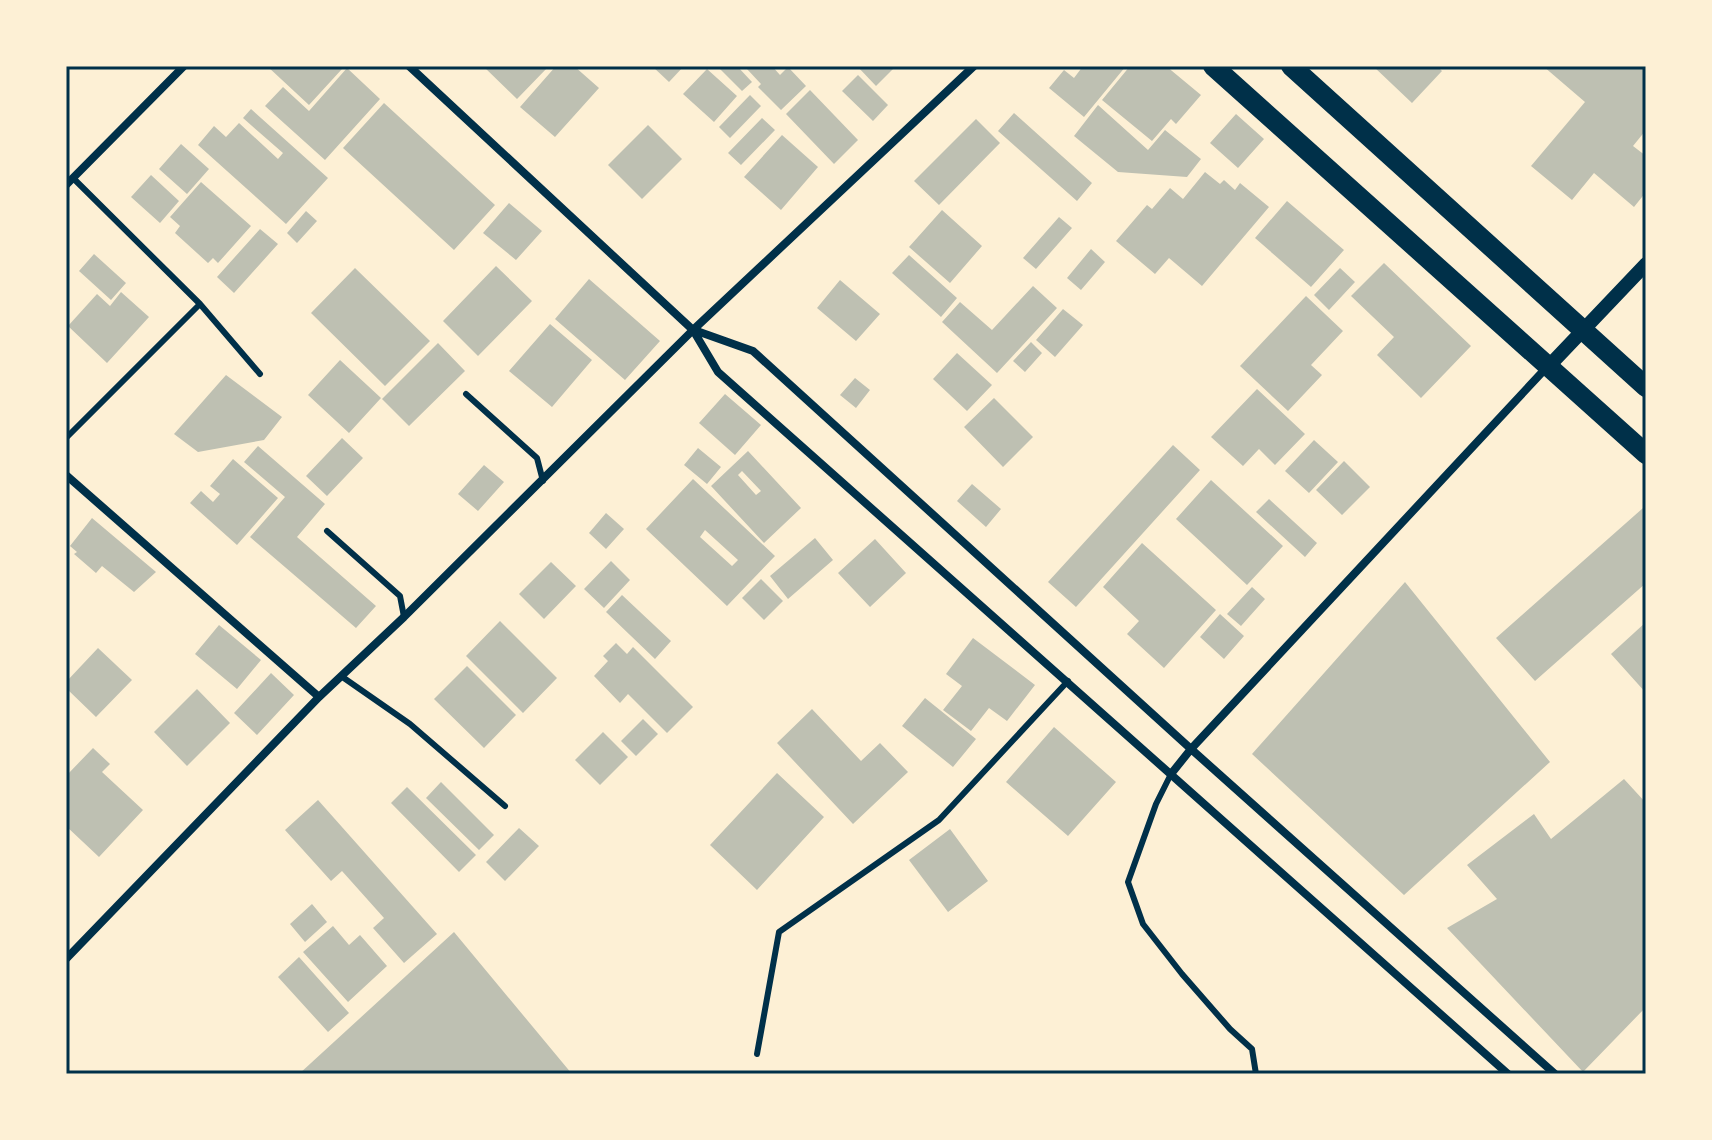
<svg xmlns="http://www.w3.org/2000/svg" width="1712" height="1140" font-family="Inter,sans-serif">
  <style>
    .building { fill: #bec0b2; fill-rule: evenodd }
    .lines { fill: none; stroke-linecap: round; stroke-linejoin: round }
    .service { stroke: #003049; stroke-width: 6 }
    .minor { stroke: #003049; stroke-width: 8 }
    .tertiary { stroke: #003049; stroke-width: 14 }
    .primary { stroke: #003049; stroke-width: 20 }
    .neatline { fill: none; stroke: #003049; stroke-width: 3 }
  </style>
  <rect width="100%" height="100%" fill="#fdf0d5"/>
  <path class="building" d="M267,66H338L342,69L309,105Z
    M483,66H549L517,99Z
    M556,66H574L599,88L555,137L520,107Z
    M652,66H684L669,82Z
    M717,66H737L752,82L742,91Z
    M748,66H772L780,75L788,67L806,86L781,110L758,87L761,84L746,68Z
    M857,66H896L876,86Z
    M1083,66H1126L1084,117L1049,88L1064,70L1074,78Z
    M1130,66H1166L1201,95L1176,124L1171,119L1152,141L1102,100Z
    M1373,66H1437L1442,71L1412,103Z
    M1543,66H1646V130L1633,146L1646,156V192L1634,207L1594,173L1572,200L1531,166L1585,102Z
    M347,68L380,99L325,160L265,106L283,87L309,111Z
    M707,69L737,96L714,122L683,94Z
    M858,75L888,105L873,121L842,91Z
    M810,90L858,140L834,164L786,114Z
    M750,95L761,106L730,138L719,127Z
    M384,103L495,205L454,250L343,148Z
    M1098,105L1148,150L1165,130L1201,159L1187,177L1118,172L1074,136Z
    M251,109L328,178L286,224L198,145L214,126L226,137L239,123L278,159L283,153L243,118Z
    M1014,113L1092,183L1077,201L998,131Z
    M1236,114L1264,139L1238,168L1210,143Z
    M762,118L775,130L741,165L728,153Z
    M976,119L1000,143L939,205L914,181Z
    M648,125L682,159L642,199L608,165Z
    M782,135L818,167L781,210L744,177Z
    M181,144L209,169L187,194L159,169Z
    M1205,172L1220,184L1224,180L1235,190L1240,183L1269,207L1202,286L1169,258L1155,274L1116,241L1147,205L1152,209L1170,188L1183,199Z
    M151,175L179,201L160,223L131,197Z
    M201,182L251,226L218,263L213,258L208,263L175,233L180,226L170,217Z
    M1287,201L1344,250L1311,287L1255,238Z
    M509,203L542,231L516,260L483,233Z
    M942,210L982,246L950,283L909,247Z
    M306,211L317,221L297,243L287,233Z
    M1059,217L1072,228L1036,269L1023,258Z
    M260,229L278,244L234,293L217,277Z
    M1091,249L1105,262L1081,290L1067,278Z
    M94,254L126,283L111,300L79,271Z
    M909,255L957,298L941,317L892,273Z
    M1384,263L1471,346L1421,398L1377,355L1394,337L1351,296Z
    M496,266L532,301L478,356L443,321Z
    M355,268L430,341L385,386L311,313Z
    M1340,268L1355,282L1329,310L1314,295Z
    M589,279L660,341L625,380L555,319Z
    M840,280L880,314L856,341L817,308Z
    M1033,286L1057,308L997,373L942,322L960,302L992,330Z
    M121,292L149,317L107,363L68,326L97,294L110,306Z
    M1306,296L1343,331L1311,365L1322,375L1288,411L1240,366Z
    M1063,309L1083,325L1055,357L1036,340Z
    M550,324L592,360L552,407L509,371Z
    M1031,342L1042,353L1025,372L1013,361Z
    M438,343L465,371L409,426L382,399Z
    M957,353L992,385L967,411L933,379Z
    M340,360L381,398L349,433L308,395Z
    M226,375L282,417L264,440L198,452L174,434Z
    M855,378L870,390L856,408L840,395Z
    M1257,389L1305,434L1275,465L1259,449L1243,466L1211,437Z
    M725,394L761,425L735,455L699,423Z
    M994,398L1033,437L1003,467L964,427Z
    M342,438L363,458L327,496L306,476Z
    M1314,440L1338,462L1309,493L1285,471Z
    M1173,445L1200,470L1076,607L1048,582Z
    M258,446L325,504L297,537L376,606L356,628L250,537L285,497L244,462Z
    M698,448L721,467L707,484L684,465Z
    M748,451L801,508L764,543L711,486ZM742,471L761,491L756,495L738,475Z
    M233,459L278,498L237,545L190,503L201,491L213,502L220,494L210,486Z
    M1344,461L1370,487L1342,515L1316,490Z
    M484,465L504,482L478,511L458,494Z
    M693,479L775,556L727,606L646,529ZM705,530L738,560L732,566L700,537Z
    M1211,480L1283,546L1247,585L1176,519Z
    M972,484L1001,509L986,527L957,501Z
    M1269,499L1317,543L1305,557L1256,512Z
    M1643,508L1646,511V583L1535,681L1496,638Z
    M606,513L624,529L606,549L589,533Z
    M92,518L156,572L134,592L102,566L96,573L74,554L77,552L70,546Z
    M815,538L833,560L788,599L770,576Z
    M875,539L906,573L870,607L838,573Z
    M1142,543L1216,610L1164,668L1127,634L1139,621L1103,587Z
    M611,561L630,580L604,608L584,589Z
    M551,562L576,586L544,619L519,594Z
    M761,579L783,601L764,620L742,598Z
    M1405,582L1550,762L1404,895L1252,754Z
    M1252,587L1265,599L1241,626L1227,614Z
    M622,595L671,641L655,659L606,612Z
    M1220,614L1244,636L1224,659L1200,637Z
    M500,621L557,678L523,713L466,656Z
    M1646,622V693L1611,654Z
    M219,625L261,660L237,689L195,654Z
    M973,638L1035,685L1007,721L989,708L971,731L943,710L962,686L946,674Z
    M616,643L627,654L633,647L693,707L667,733L628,694L620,703L594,676L608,661L603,656Z
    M98,648L132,680L96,717L66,688V682Z
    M467,666L516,715L484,748L434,699Z
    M271,673L294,695L257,735L234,713Z
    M197,689L230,723L187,766L154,732Z
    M925,698L976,739L953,767L902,726Z
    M812,709L861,761L880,743L908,772L853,824L777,743Z
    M643,719L658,734L636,756L621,741Z
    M1054,727L1116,782L1068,836L1006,782Z
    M603,732L628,757L600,785L575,760Z
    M93,748L110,764L102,772L143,810L99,857L66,826V776Z
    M777,773L824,817L757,890L710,845Z
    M1624,779L1646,803V1007L1583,1072L1447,928L1497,899L1467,865L1534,814L1551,839Z
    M441,782L494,835L479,850L426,798Z
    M407,787L476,855L459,872L391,803Z
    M318,800L437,934L404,963L373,928L384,918L342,871L331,881L285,830Z
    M519,828L539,846L505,881L486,862Z
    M950,829L988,881L948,912L909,860Z
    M312,904L327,922L305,942L290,924Z
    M333,926L349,945L360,935L387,966L348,1002L303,952Z
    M454,932L572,1074H299Z
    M299,957L349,1013L328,1032L278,977Z"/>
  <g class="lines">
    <path class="service" d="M73,178L200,304
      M466,394L537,458L543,481
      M66,438L200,304L260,374
      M327,531L400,596L404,617
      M341,676L410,724L505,806
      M1171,774L1156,804L1128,882L1143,924L1182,974L1230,1029L1252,1049L1256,1074
      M757,1054L779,932L939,820L1068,681"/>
    <path class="minor" d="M409,66L693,330L718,372L1508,1074
      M66,185L184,66
      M694,330L753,351L1191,749L1555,1074
      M66,475L319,697
      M1171,774L1191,749L1547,367
      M66,959L319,697L404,617L693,330L974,66"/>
    <path class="tertiary" d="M1548,367L1646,264"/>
    <path class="primary" d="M1213,66L1646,454
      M1291,66L1646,387"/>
  </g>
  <rect width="1712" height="1140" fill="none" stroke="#fdf0d5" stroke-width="136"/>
  <rect x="68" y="68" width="1576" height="1004" class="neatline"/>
</svg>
